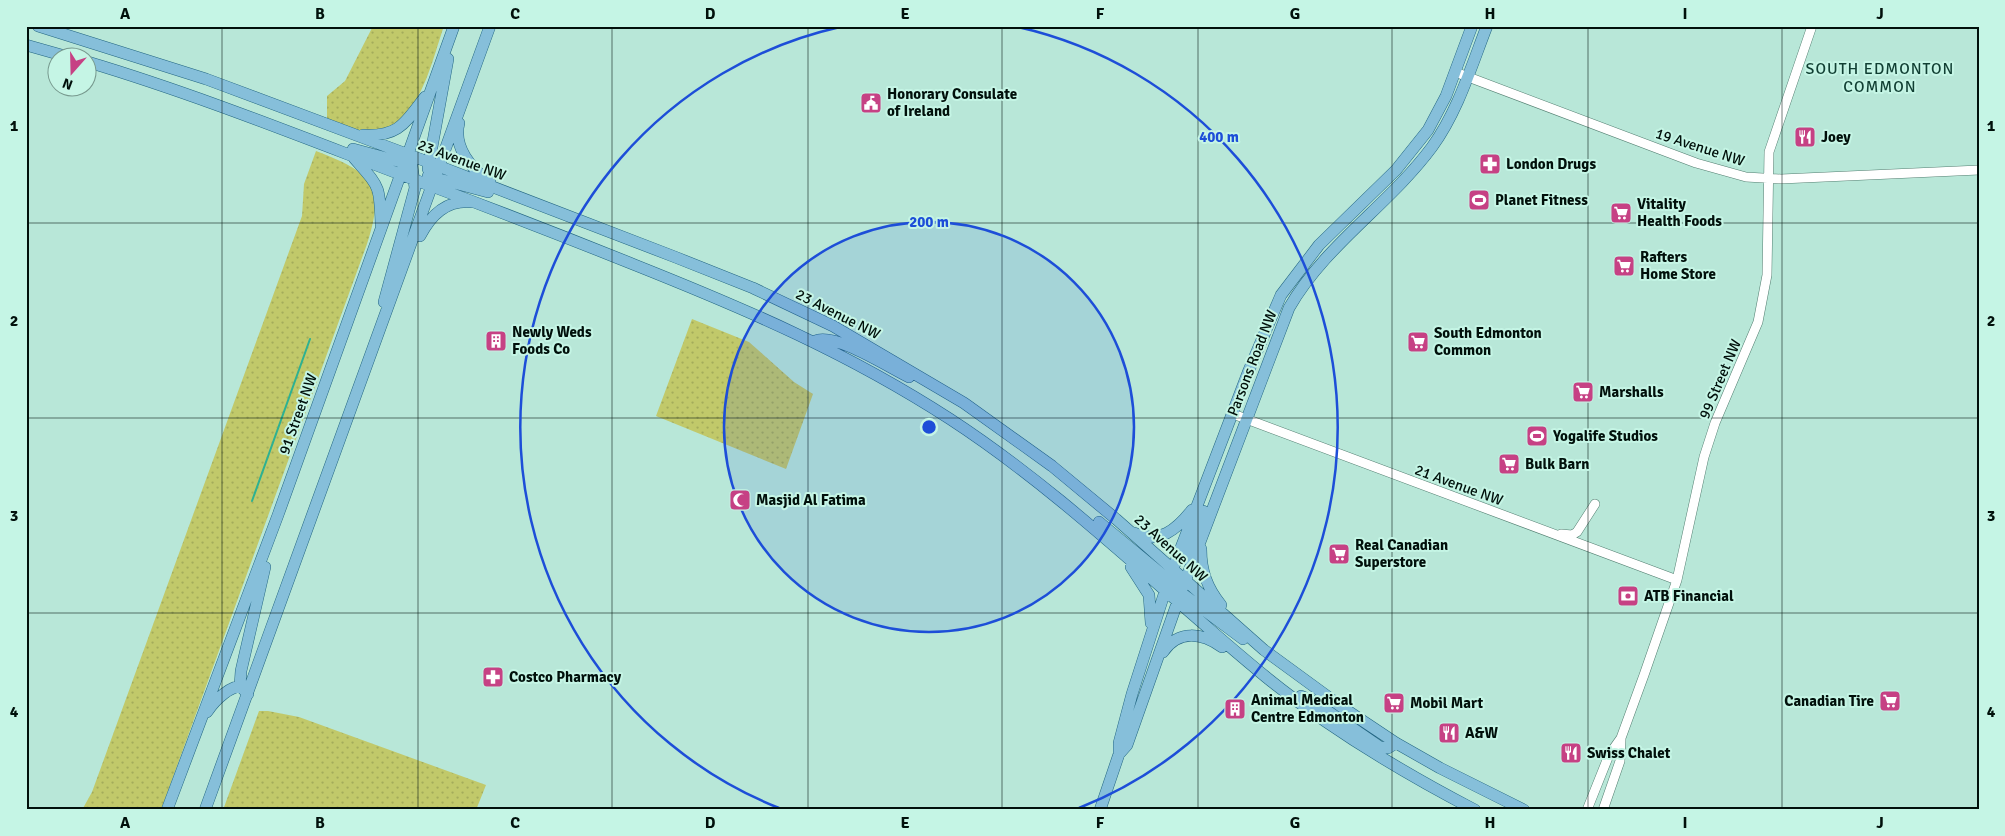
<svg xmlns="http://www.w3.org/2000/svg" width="2005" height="836" font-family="Signika,sans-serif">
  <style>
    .grass { fill: url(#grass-dots) }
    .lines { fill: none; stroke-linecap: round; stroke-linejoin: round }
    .stream { stroke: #2db192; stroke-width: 2 }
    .minor-casing { stroke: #537f71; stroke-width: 10 }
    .major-casing { stroke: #236682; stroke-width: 12 }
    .minor { stroke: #fff; stroke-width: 9 }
    .major { stroke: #86bfda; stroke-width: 11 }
    .grid { fill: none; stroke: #01100b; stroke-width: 1; stroke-opacity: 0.55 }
    .ring { fill: none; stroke: #1d4ed8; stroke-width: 2.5 }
    .labels { text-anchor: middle; stroke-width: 4; stroke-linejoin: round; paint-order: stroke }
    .poi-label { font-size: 15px; font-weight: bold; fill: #01100b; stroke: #c5f5e5; text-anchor: start }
    .street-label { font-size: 15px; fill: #01100b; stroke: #c5f5e5 }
    .neighbourhood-label { font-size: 16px; letter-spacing: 1px; fill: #113f33; stroke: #c5f5e5 }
    .centre { fill: #1d4ed8; stroke: #c5f5e5; stroke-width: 2.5 }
    .ring-label { font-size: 15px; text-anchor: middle; font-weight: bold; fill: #1d4ed8; stroke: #c5f5e5; stroke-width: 4; stroke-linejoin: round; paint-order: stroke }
    .neatline { fill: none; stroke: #01100b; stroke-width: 2 }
    .grid-label { font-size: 16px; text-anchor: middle; font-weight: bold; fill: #01100b }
  </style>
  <defs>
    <pattern id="grass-dots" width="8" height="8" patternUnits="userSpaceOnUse" patternTransform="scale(1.25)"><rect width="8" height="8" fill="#c1c96a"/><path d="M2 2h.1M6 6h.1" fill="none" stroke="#a4ac5b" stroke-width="1.8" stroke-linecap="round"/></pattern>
  </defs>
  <rect width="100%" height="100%" fill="#b8e7d8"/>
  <path class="grass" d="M373,26H444C430,66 419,129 368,133C356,134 338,123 327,120V96L345,81Z
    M316,151C370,172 387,183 367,244L161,810H82L92,792L302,216L304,184Z
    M692,319L749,342L794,382L813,394L786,469L656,416Z
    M259,711H268L299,717L486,785L476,810H223Z"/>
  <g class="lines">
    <path class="stream" d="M252,501L310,339"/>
    <g class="minor-casing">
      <path id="minor" d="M1455,72L1696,163L1746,177L1781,179L1979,170
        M1233,414L1677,580
        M1561,534L1572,535L1577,532L1595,504
        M1587,810L1609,755L1621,738L1644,675L1677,580L1704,457L1715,423L1758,322L1767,275L1769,152L1812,26
        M1603,810L1620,761L1621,739"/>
    </g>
    <g class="major-casing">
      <path id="major" d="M38,26L206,79L428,162L675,257L753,288L833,326L964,403L1052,466L1116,519L1264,650L1342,707L1396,743L1440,768L1524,810
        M26,45L72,58
        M88,62C205,97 319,144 434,187C501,212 568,238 635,265C748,310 848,353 950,419C1065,494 1161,591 1266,677C1330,729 1402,772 1475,810
        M459,123C453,147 471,169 490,182
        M363,135C399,137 405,123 425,97
        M353,149L412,165
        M354,158C379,187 380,184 381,225
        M428,169L448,59
        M428,176L488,192
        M420,236C431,215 446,200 471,202
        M384,302L415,188L412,166L408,156
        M815,341C835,332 888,367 909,377
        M1099,522L1164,576L1175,582
        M1134,533C1159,545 1177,529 1192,510
        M1201,549C1201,571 1207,588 1221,605
        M1187,557L1203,511
        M1131,567L1149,595L1151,623
        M1176,589L1243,639
        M1163,652C1179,629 1202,633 1222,647
        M248,694L240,686L241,671L265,567
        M1301,696L1313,701L1380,747L1388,748L1396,743
        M207,712C215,700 231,684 246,686
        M1119,754V743L1132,694L1169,579L1249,370L1281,295L1319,245L1396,170L1428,130L1446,96L1472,26
        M167,810L278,515L454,26
        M205,810L490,26
        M1100,810L1119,754L1127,745L1181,592L1289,308C1325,245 1389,205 1432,147C1458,111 1471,67 1487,26"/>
    </g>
    <use href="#minor" class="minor"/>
    <use href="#major" class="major"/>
  </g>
  <path class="grid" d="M222,26V810M418,26V810M612,26V810M808,26V810M1002,26V810M1198,26V810M1392,26V810M1588,26V810M1782,26V810M26,223H1979M26,418H1979M26,613H1979"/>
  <circle cx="929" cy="427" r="205" fill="#1d4ed8" fill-opacity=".12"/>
  <g class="ring">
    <circle cx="929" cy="427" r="205"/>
    <path d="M779 808A410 410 0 0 1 840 27M1018 27A410 410 0 0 1 1079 808"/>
  </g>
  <defs>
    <g id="civic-square" transform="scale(1.125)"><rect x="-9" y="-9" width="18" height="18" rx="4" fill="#c64184" stroke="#c5f5e5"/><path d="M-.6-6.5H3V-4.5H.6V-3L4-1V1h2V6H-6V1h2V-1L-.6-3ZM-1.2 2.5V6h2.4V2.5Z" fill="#fff"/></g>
    <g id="restaurant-square" transform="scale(1.125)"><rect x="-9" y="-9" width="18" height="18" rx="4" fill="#c64184" stroke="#c5f5e5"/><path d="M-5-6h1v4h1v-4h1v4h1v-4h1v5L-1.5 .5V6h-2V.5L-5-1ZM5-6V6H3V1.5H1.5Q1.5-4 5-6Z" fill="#fff"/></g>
    <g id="pharmacy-square" transform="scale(1.125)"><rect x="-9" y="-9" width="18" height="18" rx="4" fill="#c64184" stroke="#c5f5e5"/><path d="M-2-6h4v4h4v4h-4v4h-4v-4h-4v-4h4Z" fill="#fff"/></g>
    <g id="stadium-square" transform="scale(1.125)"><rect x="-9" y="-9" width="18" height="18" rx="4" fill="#c64184" stroke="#c5f5e5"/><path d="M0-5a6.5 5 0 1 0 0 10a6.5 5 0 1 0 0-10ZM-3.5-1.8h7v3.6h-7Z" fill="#fff"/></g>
    <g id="supermarket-square" transform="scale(1.125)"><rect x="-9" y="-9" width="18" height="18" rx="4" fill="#c64184" stroke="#c5f5e5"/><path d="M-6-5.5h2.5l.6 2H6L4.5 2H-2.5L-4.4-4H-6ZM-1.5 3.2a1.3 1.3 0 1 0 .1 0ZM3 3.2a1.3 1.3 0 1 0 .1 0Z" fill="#fff"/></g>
    <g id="building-square" transform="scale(1.125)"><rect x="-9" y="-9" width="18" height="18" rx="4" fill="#c64184" stroke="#c5f5e5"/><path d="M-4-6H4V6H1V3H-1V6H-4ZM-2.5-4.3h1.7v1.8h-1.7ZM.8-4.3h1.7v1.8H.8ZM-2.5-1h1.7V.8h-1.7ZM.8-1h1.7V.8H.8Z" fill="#fff"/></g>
    <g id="mosque-square" transform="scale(1.125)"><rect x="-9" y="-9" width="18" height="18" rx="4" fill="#c64184" stroke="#c5f5e5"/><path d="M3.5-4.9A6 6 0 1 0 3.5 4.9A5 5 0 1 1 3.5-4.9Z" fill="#fff"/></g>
    <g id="bank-square" transform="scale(1.125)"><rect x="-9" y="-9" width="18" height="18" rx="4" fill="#c64184" stroke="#c5f5e5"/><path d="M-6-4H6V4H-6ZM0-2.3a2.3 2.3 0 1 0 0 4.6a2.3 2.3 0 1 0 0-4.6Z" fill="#fff"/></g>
  </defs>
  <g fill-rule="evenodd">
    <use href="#civic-square" x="871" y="103"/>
    <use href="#restaurant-square" x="1805" y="137"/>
    <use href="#pharmacy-square" x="1490" y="164"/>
    <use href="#stadium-square" x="1479" y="200"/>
    <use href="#supermarket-square" x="1621" y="213"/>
    <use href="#supermarket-square" x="1624" y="266"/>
    <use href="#building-square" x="496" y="341"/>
    <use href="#supermarket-square" x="1418" y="342"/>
    <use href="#supermarket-square" x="1583" y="392"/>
    <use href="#stadium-square" x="1537" y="436"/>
    <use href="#supermarket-square" x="1509" y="464"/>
    <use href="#mosque-square" x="740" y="500"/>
    <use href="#supermarket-square" x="1339" y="554"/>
    <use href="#bank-square" x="1628" y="596"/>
    <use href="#pharmacy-square" x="493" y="677"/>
    <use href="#supermarket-square" x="1890" y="701"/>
    <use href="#supermarket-square" x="1394" y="703"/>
    <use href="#building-square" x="1235" y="709"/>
    <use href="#restaurant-square" x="1449" y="733"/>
    <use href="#restaurant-square" x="1571" y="753"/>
  </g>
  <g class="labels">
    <g class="poi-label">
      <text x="887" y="99">Honorary Consulate<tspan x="887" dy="17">of Ireland</tspan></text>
      <text x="1821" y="142">Joey</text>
      <text x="1506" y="169">London Drugs</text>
      <text x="1495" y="205">Planet Fitness</text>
      <text x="1637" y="209">Vitality<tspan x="1637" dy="17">Health Foods</tspan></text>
      <text x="1640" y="262">Rafters<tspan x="1640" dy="17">Home Store</tspan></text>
      <text x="512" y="337">Newly Weds<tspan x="512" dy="17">Foods Co</tspan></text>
      <text x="1434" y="338">South Edmonton<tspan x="1434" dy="17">Common</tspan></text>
      <text x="1599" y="397">Marshalls</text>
      <text x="1553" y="441">Yogalife Studios</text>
      <text x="1525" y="469">Bulk Barn</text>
      <text x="756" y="505">Masjid Al Fatima</text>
      <text x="1355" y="550">Real Canadian<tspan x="1355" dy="17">Superstore</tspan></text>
      <text x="1644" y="601">ATB Financial</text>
      <text x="509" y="682">Costco Pharmacy</text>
      <text x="1251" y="705">Animal Medical<tspan x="1251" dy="17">Centre Edmonton</tspan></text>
      <text x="1874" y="706" text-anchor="end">Canadian Tire</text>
      <text x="1410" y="708">Mobil Mart</text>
      <text x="1465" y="738">A&amp;W</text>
      <text x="1587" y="758">Swiss Chalet</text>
    </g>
    <g class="street-label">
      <text transform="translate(1700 147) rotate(18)" y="5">19 Avenue NW</text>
      <text transform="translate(462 160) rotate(20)" y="5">23 Avenue NW</text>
      <text transform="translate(838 314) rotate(27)" y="5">23 Avenue NW</text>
      <text transform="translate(1252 363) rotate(-69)" y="5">Parsons Road NW</text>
      <text transform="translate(1720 379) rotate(-67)" y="5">99 Street NW</text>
      <text transform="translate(298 414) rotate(-70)" y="5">91 Street NW</text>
      <text transform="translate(1459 485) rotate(20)" y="5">21 Avenue NW</text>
      <text transform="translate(1171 548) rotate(42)" y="5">23 Avenue NW</text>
    </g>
    <g class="neighbourhood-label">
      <text x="1880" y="74">SOUTH EDMONTON<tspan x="1880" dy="18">COMMON</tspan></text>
    </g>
  </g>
  <circle cx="929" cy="427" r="8" class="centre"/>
  <g class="ring-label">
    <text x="1219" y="142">400 m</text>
    <text x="929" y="227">200 m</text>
  </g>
  <rect width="2005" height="836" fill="none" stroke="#c5f5e5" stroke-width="55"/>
  <g transform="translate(72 72) rotate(200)"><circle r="24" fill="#c5f5e5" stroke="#77998e"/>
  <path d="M0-4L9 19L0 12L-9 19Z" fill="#c64184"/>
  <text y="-8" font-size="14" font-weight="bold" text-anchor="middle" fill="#01100b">N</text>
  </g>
  <rect x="28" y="28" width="1950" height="780" class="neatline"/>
  <g class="grid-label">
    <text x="125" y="19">A</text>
    <text x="320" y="19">B</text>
    <text x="515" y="19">C</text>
    <text x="710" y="19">D</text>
    <text x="905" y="19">E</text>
    <text x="1100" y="19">F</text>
    <text x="1295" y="19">G</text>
    <text x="1490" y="19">H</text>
    <text x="1685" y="19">I</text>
    <text x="1880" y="19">J</text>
    <text x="14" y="131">1</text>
    <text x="1991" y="131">1</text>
    <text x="14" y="326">2</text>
    <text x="1991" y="326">2</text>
    <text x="14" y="521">3</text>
    <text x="1991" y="521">3</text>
    <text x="14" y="717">4</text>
    <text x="1991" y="717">4</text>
    <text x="125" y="828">A</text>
    <text x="320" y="828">B</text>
    <text x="515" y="828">C</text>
    <text x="710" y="828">D</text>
    <text x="905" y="828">E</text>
    <text x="1100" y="828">F</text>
    <text x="1295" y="828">G</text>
    <text x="1490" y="828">H</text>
    <text x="1685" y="828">I</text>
    <text x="1880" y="828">J</text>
  </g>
</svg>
